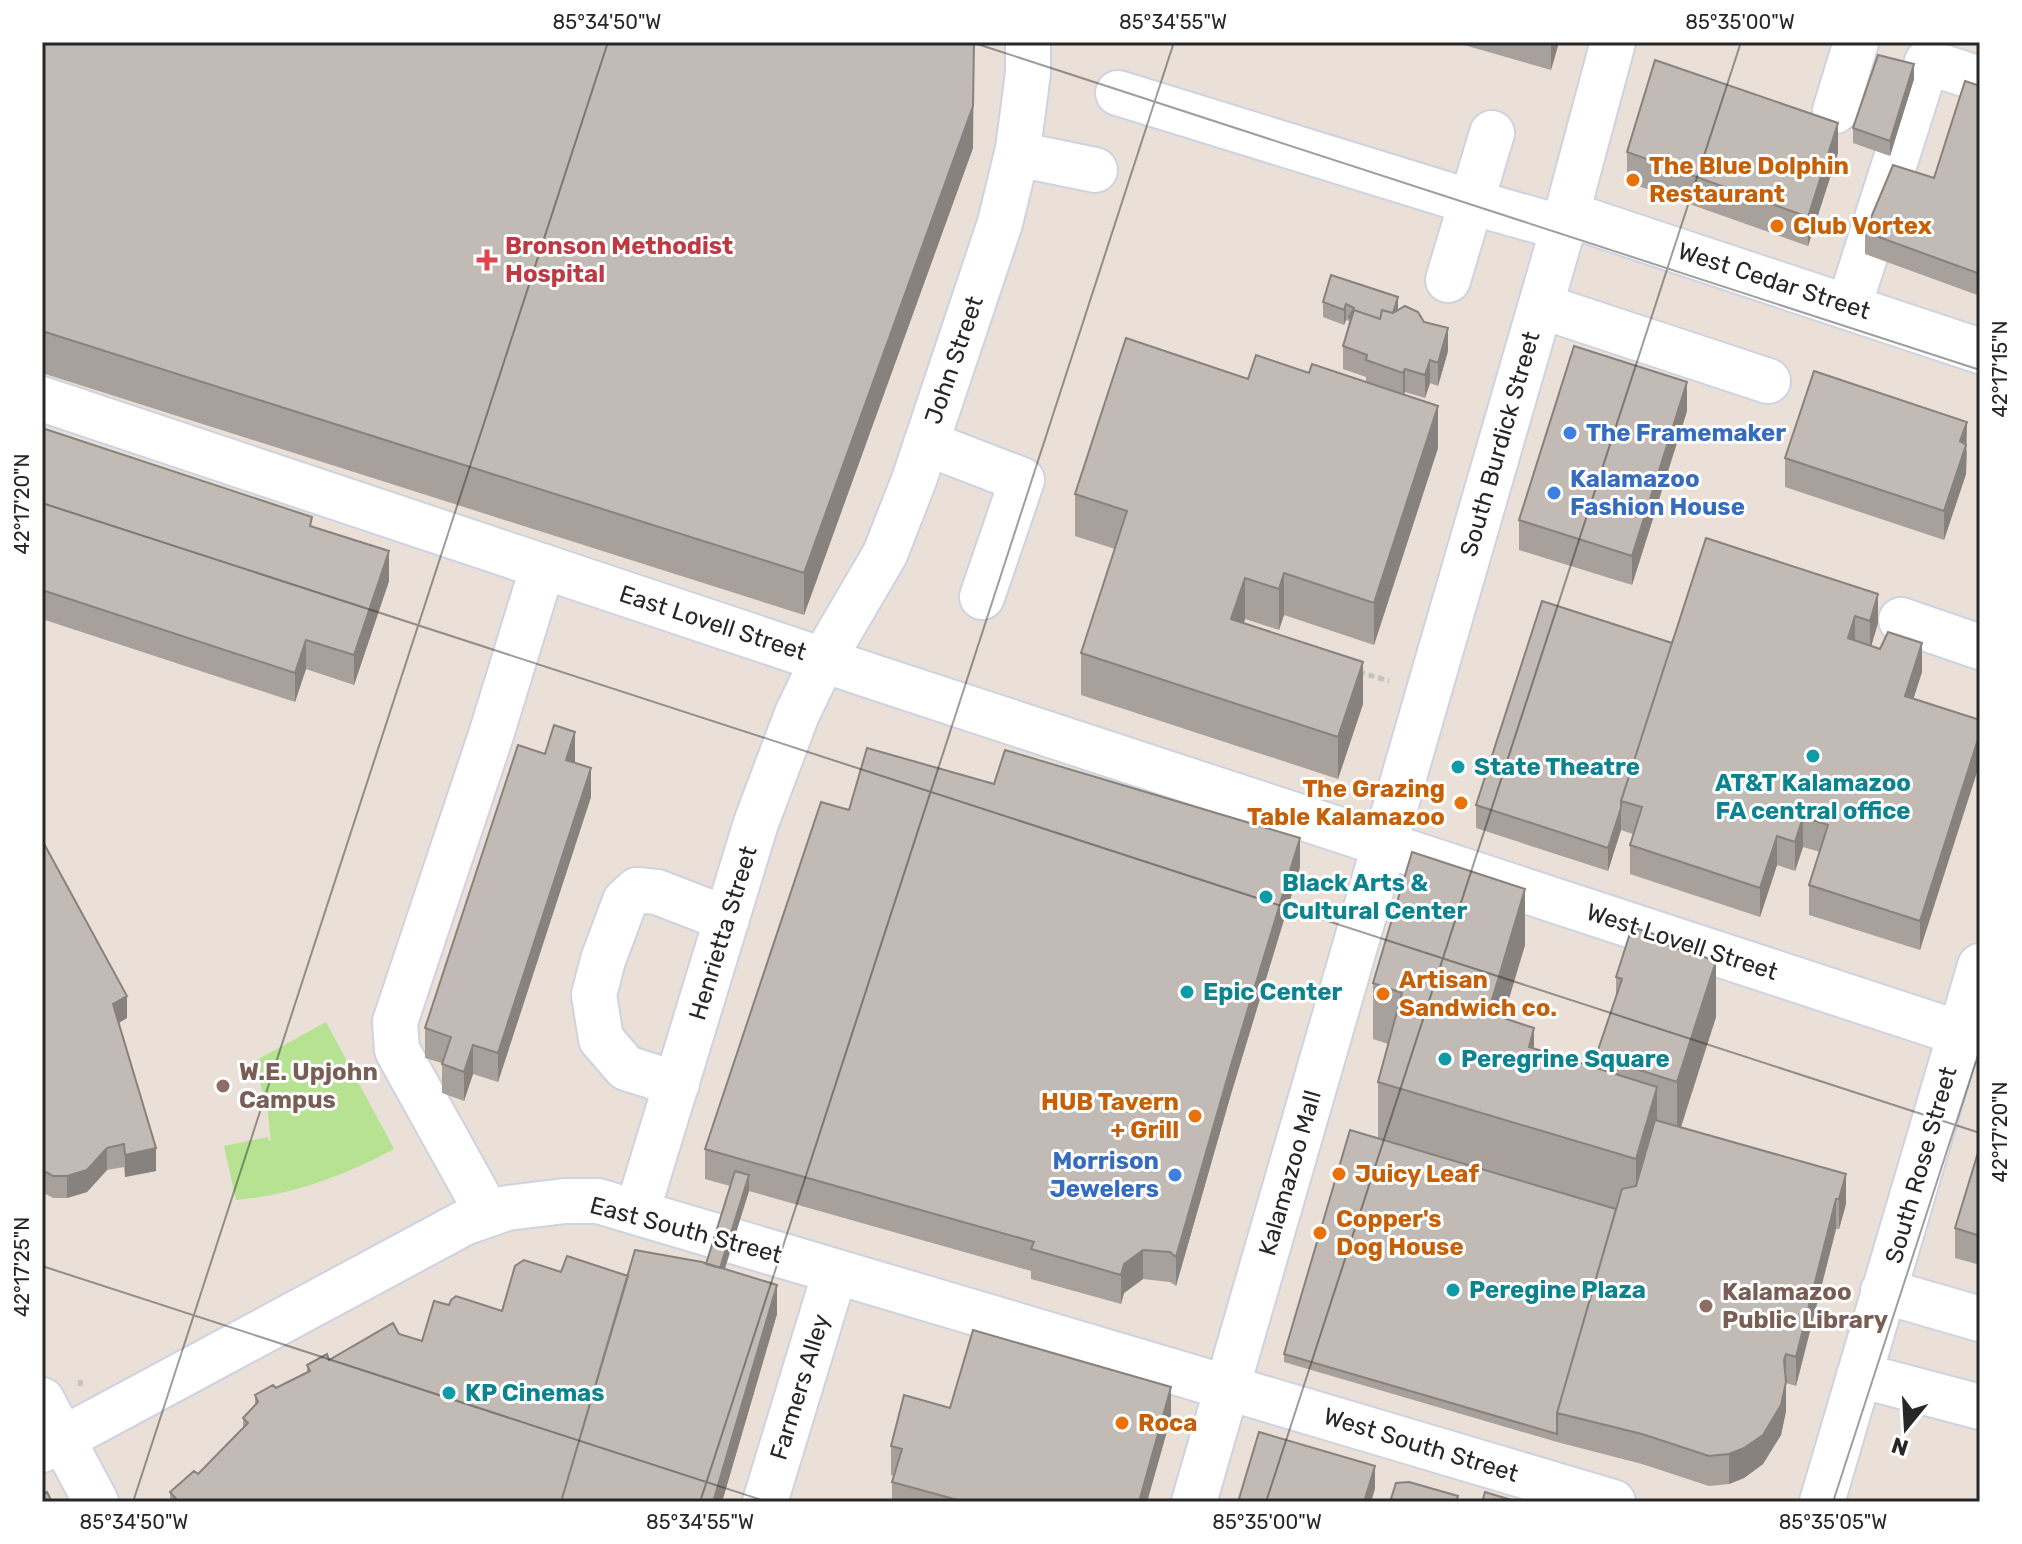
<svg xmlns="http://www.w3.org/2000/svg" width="2022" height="1544" font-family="Rubik,sans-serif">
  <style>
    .green { fill: #b6e292 }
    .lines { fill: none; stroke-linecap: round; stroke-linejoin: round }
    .minor-casing { stroke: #cdd3e0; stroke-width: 48 }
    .path { stroke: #c3c3c3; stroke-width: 5; stroke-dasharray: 6 4; stroke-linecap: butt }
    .minor { stroke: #fff; stroke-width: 44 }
    .wall { fill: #a7a09b }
    .shaded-wall { fill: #88827e }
    .building { fill: #c2bab4; stroke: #88827e; stroke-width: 2 }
    .ticks { fill: none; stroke: #272727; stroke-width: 2; stroke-opacity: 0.45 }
    .food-dot { fill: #e8710a; stroke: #fff; stroke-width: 3 }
    .health-dot { fill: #e0444e; stroke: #fff; stroke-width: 3 }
    .shop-dot { fill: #3f7fe0; stroke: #fff; stroke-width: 3 }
    .culture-dot { fill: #0f9aa8; stroke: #fff; stroke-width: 3 }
    .education-dot { fill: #8d6e63; stroke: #fff; stroke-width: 3 }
    .labels { text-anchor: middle; stroke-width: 6; stroke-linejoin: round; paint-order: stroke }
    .food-label { font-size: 24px; font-weight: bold; fill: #c56008; stroke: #fff; text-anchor: start }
    .health-label { font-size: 24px; font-weight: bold; fill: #be3a42; stroke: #fff; text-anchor: start }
    .street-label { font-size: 24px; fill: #272727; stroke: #fff }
    .shop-label { font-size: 24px; font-weight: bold; fill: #366cbe; stroke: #fff; text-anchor: start }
    .culture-label { font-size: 24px; font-weight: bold; fill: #0d838f; stroke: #fff; text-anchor: start }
    .education-label { font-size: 24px; font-weight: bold; fill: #785e54; stroke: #fff; text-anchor: start }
    .neatline { fill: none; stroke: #272727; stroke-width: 3 }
    .ticks-label { font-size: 20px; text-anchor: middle; fill: #272727 }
  </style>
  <rect width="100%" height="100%" fill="#eae0d7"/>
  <path class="green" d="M326,1022L394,1149C344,1176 292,1195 236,1200L224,1146L268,1137V1140L271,1141L267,1105L253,1062Z"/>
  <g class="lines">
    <g class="minor-casing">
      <path id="minor" d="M1118,93L1471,202L1563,228
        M1835,111L1856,42
        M1017,154L1095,170
        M1567,214L1980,351
        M1448,280L1492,133
        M1541,306L1768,381
        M1849,306L1927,62L1980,79
        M42,399L877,678L1980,1040
        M926,443L1022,480L982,597
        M1901,620L1980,647
        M677,1084L626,1068L601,1039L594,995L603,960L625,901L637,890L657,892L727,919
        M637,1212L756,823L797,714L823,660L885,554L914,480L1000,223L1018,149L1028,73V42
        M488,1214L397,1050L395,1022L491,735L543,566
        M1883,1291L1980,1319
        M1859,1375L1980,1407
        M42,1400L96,1502
        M42,1450L464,1223L507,1208L565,1201H598L1613,1502
        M765,1502L835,1272
        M1194,1502L1563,228L1613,42
        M1822,1502L1980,966"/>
    </g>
    <path class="path" d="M1359,672L1389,681
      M80,1386L81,1376"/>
    <use href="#minor" class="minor"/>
  </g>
  <path class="wall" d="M42,42L973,148L804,615L42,373Z
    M1457,42H1559L1551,70L1457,43Z
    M1914,79L1890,156L1853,143V128Z
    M1980,86V296L1865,254V232L1934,178Z
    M1627,152L1838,153L1808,246L1627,182Z
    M1323,302L1398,310L1424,322L1448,351L1438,386L1430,383L1425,398L1405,392L1404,394L1438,448L1374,645L1284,615L1279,630L1245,619L1244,623L1363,704L1338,779L1081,695V653L1115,549L1075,536V494L1248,379L1309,373L1366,382V377L1343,369V346L1349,321L1346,320L1344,325L1323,317Z
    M1687,411L1632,585L1519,550V520Z
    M42,428L312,526L389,581L354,685L306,669L295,702L42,619Z
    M1967,451L1966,474L1944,540L1785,487V458Z
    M1706,538L1878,623L1871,646L1922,672L1913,699L1980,720L1920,950L1809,915V885L1820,852L1803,847L1795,871L1777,865L1760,917L1630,874V845L1633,834L1621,830L1608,871L1476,828V805L1672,643Z
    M575,763L591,797L498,1082L473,1074L464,1101L442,1093V1063L425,1058V1028Z
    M994,784L1300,867L1231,1094L1176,1286L1170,1282L1143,1279L1124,1293L1121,1304L1031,1279V1271L749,1191L725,1269L777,1314L722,1502H170V1492L198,1474L243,1429V1418L255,1406V1395L276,1388L307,1372V1365L329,1360L399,1334L422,1341L449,1305L502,1311L561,1272L628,1276L706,1264L730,1186L705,1179V1149L849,810Z
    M42,840L127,1018L119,1023L156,1171L125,1177L124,1167L107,1170L87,1192L67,1198H53L42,1192Z
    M1660,943L1716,1017L1681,1128L1846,1174V1204L1839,1229H1836L1796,1386L1786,1383V1411L1781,1435L1763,1464L1744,1478L1729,1484L1709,1486L1642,1464L1557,1442L1284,1362V1354L1378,1138V1082L1388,1044L1373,1039V983L1525,945L1503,1018L1534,1048L1596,1068V1056L1616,997V977Z
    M1980,1146V1265L1955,1258V1228Z
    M950,1408L1171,1417L1147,1502H892V1482L894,1476L891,1475V1446Z"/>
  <path class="shaded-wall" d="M974,42L973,148L804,615V573Z
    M1551,42H1559L1551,70Z
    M1914,64V79L1890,156V141Z
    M1838,123V153L1808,246V217Z
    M1398,297V312L1390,319Z
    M1346,304V320L1344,325V310Z
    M1448,328V351L1438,386V363Z
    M1430,360V383L1425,398V375Z
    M1405,369V392L1403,396V373Z
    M1687,382V411L1632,585V556Z
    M1438,406V448L1374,645V603Z
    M1967,422L1966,474L1944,540V511L1960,441Z
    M389,551V581L354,685V655Z
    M1284,573V615L1279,630V589Z
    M1245,578V619L1231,661V619Z
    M1878,594V623L1870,650V621Z
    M1855,616V646L1848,638Z
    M306,640V669L295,702V673Z
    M1922,643V672L1905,725V696Z
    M1363,662V704L1338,779V737Z
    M575,732V762L566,789V760Z
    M1980,733V763L1920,950V921Z
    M591,768V797L498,1082V1053Z
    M1621,808V830L1608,871V848Z
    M1803,817V847L1795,871V842Z
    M1777,836V865L1760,917V888Z
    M1300,838V867L1231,1094L1176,1286V1257L1231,1065Z
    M1525,889V945L1488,1069V1013Z
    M1716,961V1017L1677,1138V1082Z
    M127,996V1018L113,1026V1004Z
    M1534,1028V1084L1529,1047Z
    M473,1045V1074L464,1101V1072Z
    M1657,1087V1143L1636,1215V1159Z
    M107,1148V1170L87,1192L67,1198V1176Z
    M156,1148V1171L125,1177V1155Z
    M1846,1174V1204L1839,1229V1199Z
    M749,1175V1191L716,1296V1281Z
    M1836,1199V1229L1796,1386V1357Z
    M1143,1250V1279L1124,1293L1121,1304V1275L1124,1264Z
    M777,1285V1314L722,1502H713Z
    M1786,1354V1411L1781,1435L1763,1464L1744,1478L1729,1484V1454Z
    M1171,1387V1417L1147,1502H1139Z
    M1375,1466V1489L1371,1502H1364Z"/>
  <path class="building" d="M42,42H974L973,106L804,573L42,331Z
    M1878,55L1914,64L1890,141L1853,128Z
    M1655,60L1838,123L1808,217L1627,152Z
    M1965,81L1980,86V274L1865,232L1893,165L1934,178Z
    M1331,275L1398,297L1393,313L1382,310L1380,319L1354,310L1351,318L1349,317L1354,308L1346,304L1344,310L1323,302Z
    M1405,306L1418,312L1424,322L1448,328L1438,363L1430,360L1425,375L1405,369L1403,373L1366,360L1367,355L1343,346L1354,310L1380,319L1382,310L1393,313Z
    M1126,338L1248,379L1256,355L1309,373L1312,364L1438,406L1374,603L1284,573L1279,589L1245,578L1231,619L1363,662L1338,737L1081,653L1127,511L1075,494Z
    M1574,346L1687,382L1632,556L1519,520Z
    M1814,371L1967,422L1960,441L1966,445L1944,511L1785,458Z
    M42,428L312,517L310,526L389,551L354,655L306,640L295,673L42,590Z
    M1706,538L1878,594L1870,621L1855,616L1848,638L1880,649L1888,632L1922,643L1905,696L1980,720V733L1920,921L1809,885L1828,825L1803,817L1795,842L1777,836L1760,888L1630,845L1642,807L1621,801Z
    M1542,601L1672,643L1621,801V808L1608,848L1476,805Z
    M554,725L575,732L566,760L591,768L498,1053L473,1045L464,1072L442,1064L451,1037L425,1028L518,745L545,754Z
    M867,748L994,784L1005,750L1300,838L1231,1065L1176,1257L1170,1252L1143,1250L1124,1264L1121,1275L1031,1249L1034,1242L705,1149L821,802L849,810Z
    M42,840L127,996L113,1004L156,1148L125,1155L124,1144L107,1148L87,1170L67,1176H53L42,1170Z
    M1412,852L1525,889L1488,1013L1534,1028L1529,1047L1657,1087L1636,1159L1378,1082L1402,993L1373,983Z
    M1632,927L1660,936L1658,942L1716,961L1677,1082L1596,1056L1622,979L1616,977Z
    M1655,1120L1846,1174L1839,1199H1836L1796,1357L1786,1354L1784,1360L1786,1382L1781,1405L1763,1435L1744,1448L1729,1454L1709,1456L1642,1434L1557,1413L1622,1189L1636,1186Z
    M1350,1130L1616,1209L1557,1413V1434L1284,1354Z
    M1980,1146V1236L1955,1228Z
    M735,1171L749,1175L720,1268L706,1264Z
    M635,1250L702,1262L777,1285L713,1502H561Z
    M567,1256L628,1276L561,1502H179L170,1492L194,1471L198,1474L248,1423L243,1418L258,1402L255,1395L273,1385L276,1388L310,1371L307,1365L327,1354L329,1360L393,1323L399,1334L422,1341L434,1301L449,1305L451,1300L456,1296L502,1311L515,1266L524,1260L561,1272Z
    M973,1330L1171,1387L1139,1502H965L892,1482L902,1449L891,1446L904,1395L950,1408Z
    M1259,1432L1375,1466L1364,1502H1238Z
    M1409,1482L1458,1496L1456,1502H1390L1396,1483Z
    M47,1492L52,1502H42V1495Z
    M1485,1492L1518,1502H1482Z"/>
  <path class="ticks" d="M971,42L1980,370M42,503L1980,1133M42,1266L768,1502M133,1502L608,42M700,1502L1174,42M1266,1502L1741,42M1833,1502L1980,1049"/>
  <g class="food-dot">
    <circle cx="1633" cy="180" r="8"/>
    <circle cx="1777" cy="226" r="8"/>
    <circle cx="1461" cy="803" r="8"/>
    <circle cx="1383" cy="994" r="8"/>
    <circle cx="1195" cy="1116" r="8"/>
    <circle cx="1339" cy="1174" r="8"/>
    <circle cx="1320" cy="1233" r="8"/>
    <circle cx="1122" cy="1423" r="8"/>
  </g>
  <path class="health-dot" d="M483 248h8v8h8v8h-8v8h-8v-8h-8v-8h8z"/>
  <g class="shop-dot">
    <circle cx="1570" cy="433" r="8"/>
    <circle cx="1554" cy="493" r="8"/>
    <circle cx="1175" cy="1175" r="8"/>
  </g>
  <g class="culture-dot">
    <circle cx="1813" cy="756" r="8"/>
    <circle cx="1458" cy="767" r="8"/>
    <circle cx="1266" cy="897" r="8"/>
    <circle cx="1187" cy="992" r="8"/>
    <circle cx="1445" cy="1059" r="8"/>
    <circle cx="1453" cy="1290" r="8"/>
    <circle cx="449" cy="1393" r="8"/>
  </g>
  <g class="education-dot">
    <circle cx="223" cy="1086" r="8"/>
    <circle cx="1706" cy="1306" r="8"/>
  </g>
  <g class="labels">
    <g class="food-label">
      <text x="1649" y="174">The Blue Dolphin<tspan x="1649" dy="28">Restaurant</tspan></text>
      <text x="1793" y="234">Club Vortex</text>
      <text x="1445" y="797" text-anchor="end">The Grazing<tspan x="1445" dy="28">Table Kalamazoo</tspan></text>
      <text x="1399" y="988">Artisan<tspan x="1399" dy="28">Sandwich co.</tspan></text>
      <text x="1179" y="1110" text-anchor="end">HUB Tavern<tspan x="1179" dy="28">+ Grill</tspan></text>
      <text x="1355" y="1182">Juicy Leaf</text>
      <text x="1336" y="1227">Copper's<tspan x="1336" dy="28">Dog House</tspan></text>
      <text x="1138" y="1431">Roca</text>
    </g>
    <g class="health-label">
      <text x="505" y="254">Bronson Methodist<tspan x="505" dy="28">Hospital</tspan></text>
    </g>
    <g class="street-label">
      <text transform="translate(1774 281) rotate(18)" y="8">West Cedar Street</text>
      <text transform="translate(954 360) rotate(-71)" y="8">John Street</text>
      <text transform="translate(1500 444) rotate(-74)" y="8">South Burdick Street</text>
      <text transform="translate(713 623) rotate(18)" y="8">East Lovell Street</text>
      <text transform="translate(723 933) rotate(-73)" y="8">Henrietta Street</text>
      <text transform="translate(1682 942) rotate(18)" y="8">West Lovell Street</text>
      <text transform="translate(1921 1165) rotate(-74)" y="8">South Rose Street</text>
      <text transform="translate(1290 1173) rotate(-74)" y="8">Kalamazoo Mall</text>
      <text transform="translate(686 1230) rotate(15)" y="8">East South Street</text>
      <text transform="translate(800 1387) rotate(-73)" y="8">Farmers Alley</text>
      <text transform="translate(1421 1445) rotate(17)" y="8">West South Street</text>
    </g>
    <g class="shop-label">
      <text x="1586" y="441">The Framemaker</text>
      <text x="1570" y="487">Kalamazoo<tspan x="1570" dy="28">Fashion House</tspan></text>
      <text x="1159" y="1169" text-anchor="end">Morrison<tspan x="1159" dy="28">Jewelers</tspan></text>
    </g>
    <g class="culture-label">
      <text x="1474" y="775">State Theatre</text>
      <text x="1813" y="791" text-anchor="middle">AT&amp;T Kalamazoo<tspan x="1813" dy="28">FA central office</tspan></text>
      <text x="1282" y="891">Black Arts &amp;<tspan x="1282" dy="28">Cultural Center</tspan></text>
      <text x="1203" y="1000">Epic Center</text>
      <text x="1461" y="1067">Peregrine Square</text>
      <text x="1469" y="1298">Peregine Plaza</text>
      <text x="465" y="1401">KP Cinemas</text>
    </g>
    <g class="education-label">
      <text x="239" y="1080">W.E. Upjohn<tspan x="239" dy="28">Campus</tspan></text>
      <text x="1722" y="1300">Kalamazoo<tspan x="1722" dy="28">Public Library</tspan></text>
    </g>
  </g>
  <rect width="2022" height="1544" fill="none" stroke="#ffffff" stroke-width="88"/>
  <g transform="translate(1906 1428) rotate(198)" stroke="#ffffff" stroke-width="6" paint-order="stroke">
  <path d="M0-6L14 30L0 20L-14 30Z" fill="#272727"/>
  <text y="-12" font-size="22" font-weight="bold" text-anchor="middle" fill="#272727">N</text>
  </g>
  <rect x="44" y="44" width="1934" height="1456" class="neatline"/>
  <g class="ticks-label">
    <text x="607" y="29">85°34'50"W</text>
    <text x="1173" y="29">85°34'55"W</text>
    <text x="1740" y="29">85°35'00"W</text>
    <text transform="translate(2000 369) rotate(-90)" y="7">42°17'15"N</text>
    <text transform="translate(22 504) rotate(-90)" y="7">42°17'20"N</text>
    <text transform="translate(2000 1132) rotate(-90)" y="7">42°17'20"N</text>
    <text transform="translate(22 1267) rotate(-90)" y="7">42°17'25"N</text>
    <text x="134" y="1529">85°34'50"W</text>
    <text x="700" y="1529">85°34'55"W</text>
    <text x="1267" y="1529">85°35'00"W</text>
    <text x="1833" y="1529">85°35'05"W</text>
  </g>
</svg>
